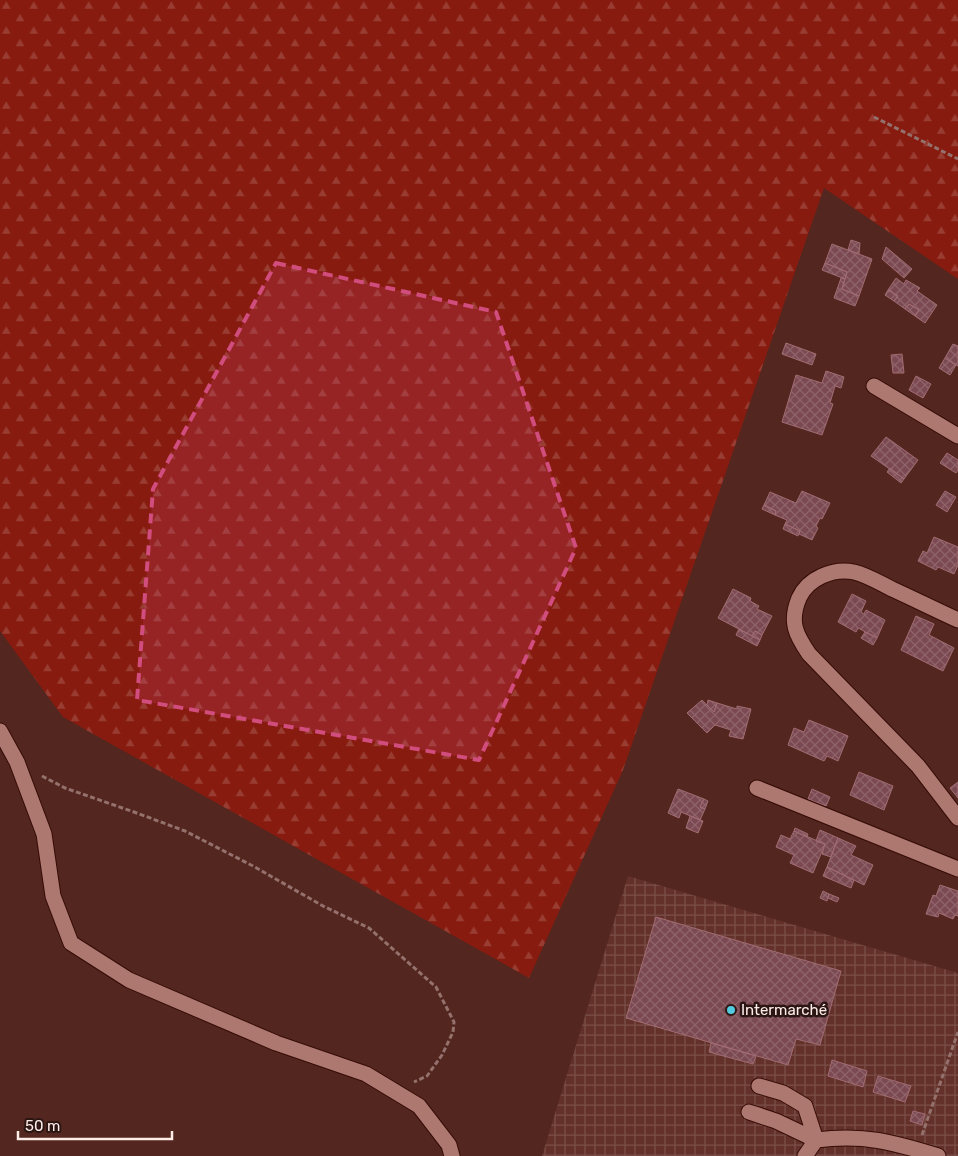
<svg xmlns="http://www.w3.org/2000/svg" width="958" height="1156" font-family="Rubik,sans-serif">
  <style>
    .industrial { fill: url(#industrial-grid) }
    .forest { fill: url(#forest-firs) }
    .building { fill: url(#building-cross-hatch); stroke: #a16c73 }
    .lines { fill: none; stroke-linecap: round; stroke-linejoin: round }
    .minor-casing { stroke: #360c07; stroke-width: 17 }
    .path { stroke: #94716c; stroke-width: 3; stroke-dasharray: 5 2.5; stroke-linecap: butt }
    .minor { stroke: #ad786f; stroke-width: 15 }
    .marked { fill: #d14d7e; fill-opacity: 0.2; stroke: #d14d7e; stroke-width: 4; stroke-dasharray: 10 6; stroke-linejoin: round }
    .poi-dot { fill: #54cade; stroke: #2b1613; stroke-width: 2 }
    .labels { text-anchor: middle; stroke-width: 5; stroke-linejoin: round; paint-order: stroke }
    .poi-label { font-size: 15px; fill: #feece8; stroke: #2b1613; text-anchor: start }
  </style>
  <defs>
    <pattern id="industrial-grid" width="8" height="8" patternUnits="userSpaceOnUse" patternTransform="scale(1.25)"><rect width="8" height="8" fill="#633129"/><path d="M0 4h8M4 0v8" fill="none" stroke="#7a4f48"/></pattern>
    <pattern id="forest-firs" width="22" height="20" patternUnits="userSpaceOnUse" patternTransform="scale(1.25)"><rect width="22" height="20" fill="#871b0f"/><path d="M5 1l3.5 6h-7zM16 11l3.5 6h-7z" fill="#993c32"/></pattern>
    <pattern id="building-cross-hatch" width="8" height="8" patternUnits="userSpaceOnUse" patternTransform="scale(1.25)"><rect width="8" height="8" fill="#7b4951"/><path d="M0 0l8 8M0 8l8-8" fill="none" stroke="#8f636a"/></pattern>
  </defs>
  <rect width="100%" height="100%" fill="#53261f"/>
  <path class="industrial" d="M628,876L958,973V1156H542Z"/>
  <path class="forest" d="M0,0H958V279L824,188L623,770L529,978L63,717L0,631Z"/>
  <path class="building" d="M851,240L860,243L859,254L848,250Z
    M832,244L872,259L859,296L842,289L847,272L825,263Z
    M886,247L912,269L904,278L882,259Z
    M825,263L847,272L845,279L822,270Z
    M841,278L845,279L842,289L859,296L855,306L834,298Z
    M896,278L904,284L906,280L920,288L917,291L937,305L925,323L915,316L919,310L909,304L905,309L894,301L898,296L888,290Z
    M888,290L898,296L894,301L885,295Z
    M909,304L919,310L915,316L905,309Z
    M786,343L816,354L812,365L782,354Z
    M953,344L958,346V366L945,358Z
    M902,354L904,373H893L891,355Z
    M945,358L956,365L950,375L939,368Z
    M826,371L844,377L841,388L835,386L830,403L833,404L822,435L782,422L796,375L822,383Z
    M916,376L931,384L923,398L909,390Z
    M886,437L918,460L904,479L871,456Z
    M947,453L958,460V470L956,473L940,463Z
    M890,468L904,479L901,483L887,472Z
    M802,491L830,503L822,519L820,518L816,526L818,528L812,540L799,534L800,531L785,524L787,520L775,515L776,511L764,505L770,492L796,503Z
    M945,491L956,497L947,512L936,505Z
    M764,505L776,511L775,515L762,509Z
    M785,524L800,531L798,536L783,529Z
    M934,537L958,547V565L954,574L938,567L936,570L918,561L923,551L927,553Z
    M733,589L751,598L750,601L759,606L757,609L772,616L762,635L755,631L752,636L718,618Z
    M852,594L866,601L861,612L864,614L866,610L885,620L877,638L858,628L856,632L838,622Z
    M916,616L934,624L929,635L954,648L943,671L901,650Z
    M739,629L760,640L757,646L736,635Z
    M755,631L762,635L760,640L752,636Z
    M865,632L877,638L873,645L861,638Z
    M702,700L714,712L717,703L737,709V706L751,709L743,739L729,736L731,730L715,725L707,733L687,713Z
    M708,700L717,703L714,712L707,705Z
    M809,720L848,736L838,761L827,756L824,761L788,745L794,728L804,732Z
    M859,772L893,786L884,810L850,795Z
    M958,782V798L950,788Z
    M678,789L704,799L700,807L705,809L700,820L681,812L679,818L668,813Z
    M812,789L830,797L826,806L808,799Z
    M704,799L708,801L705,809L700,807Z
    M690,816L703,821L698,833L686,828Z
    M795,828L808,834L807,837L794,831Z
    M820,830L838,838L831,857L822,854L825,844L816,841Z
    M794,831L825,844L813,873L790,863L794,855L776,847L781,835L790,839Z
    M838,838L856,846L851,855L873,865L864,885L827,867Z
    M827,867L854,880L851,888L823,876Z
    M940,885L958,891V916L955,915L953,919L939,913L938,917L926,914L933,895L936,896Z
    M823,891L829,894L827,901L820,898Z
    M829,894L839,898L837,902L828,898Z
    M656,917L841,971L820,1045L796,1039L788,1065L626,1018Z
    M711,1043L756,1056L753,1064L709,1052Z
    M832,1060L867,1071L863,1087L828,1076Z
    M878,1076L911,1086L905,1102L873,1092Z
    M913,1111L925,1114L922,1125L910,1121Z"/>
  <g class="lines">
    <g class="minor-casing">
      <path id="minor" d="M874,386L958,436
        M958,620C936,610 914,599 892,589C880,583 867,575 854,572C833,568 808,578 799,598C789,622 796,635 809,654L918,766L958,818
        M0,731L17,762L44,834L53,896L71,943L129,980L276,1043L366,1074L419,1106L449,1145L452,1156
        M757,788L958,869
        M759,1086L783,1093L805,1106L816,1140
        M749,1112L776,1121L816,1140
        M816,1140C865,1134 892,1142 938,1156
        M805,1156L816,1140"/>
    </g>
    <path class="path" d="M874,117L958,159
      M42,776L65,788L134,812L185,831L253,866L323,906L369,928L436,987L454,1022L453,1032L442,1055L427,1076L414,1082
      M922,1135L958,1032"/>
    <use href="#minor" class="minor"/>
  </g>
  <path class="marked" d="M276,263L496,312L576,548L479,760L137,700L153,489Z"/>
  <circle class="poi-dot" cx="731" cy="1010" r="5"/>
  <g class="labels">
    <g class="poi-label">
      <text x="741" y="1015">Intermarché</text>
    </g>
  </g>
  <path d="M18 1131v8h154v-8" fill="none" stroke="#feece8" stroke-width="2.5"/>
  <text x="25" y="1131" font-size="15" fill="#feece8" stroke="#2b1613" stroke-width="4" paint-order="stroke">50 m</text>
</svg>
